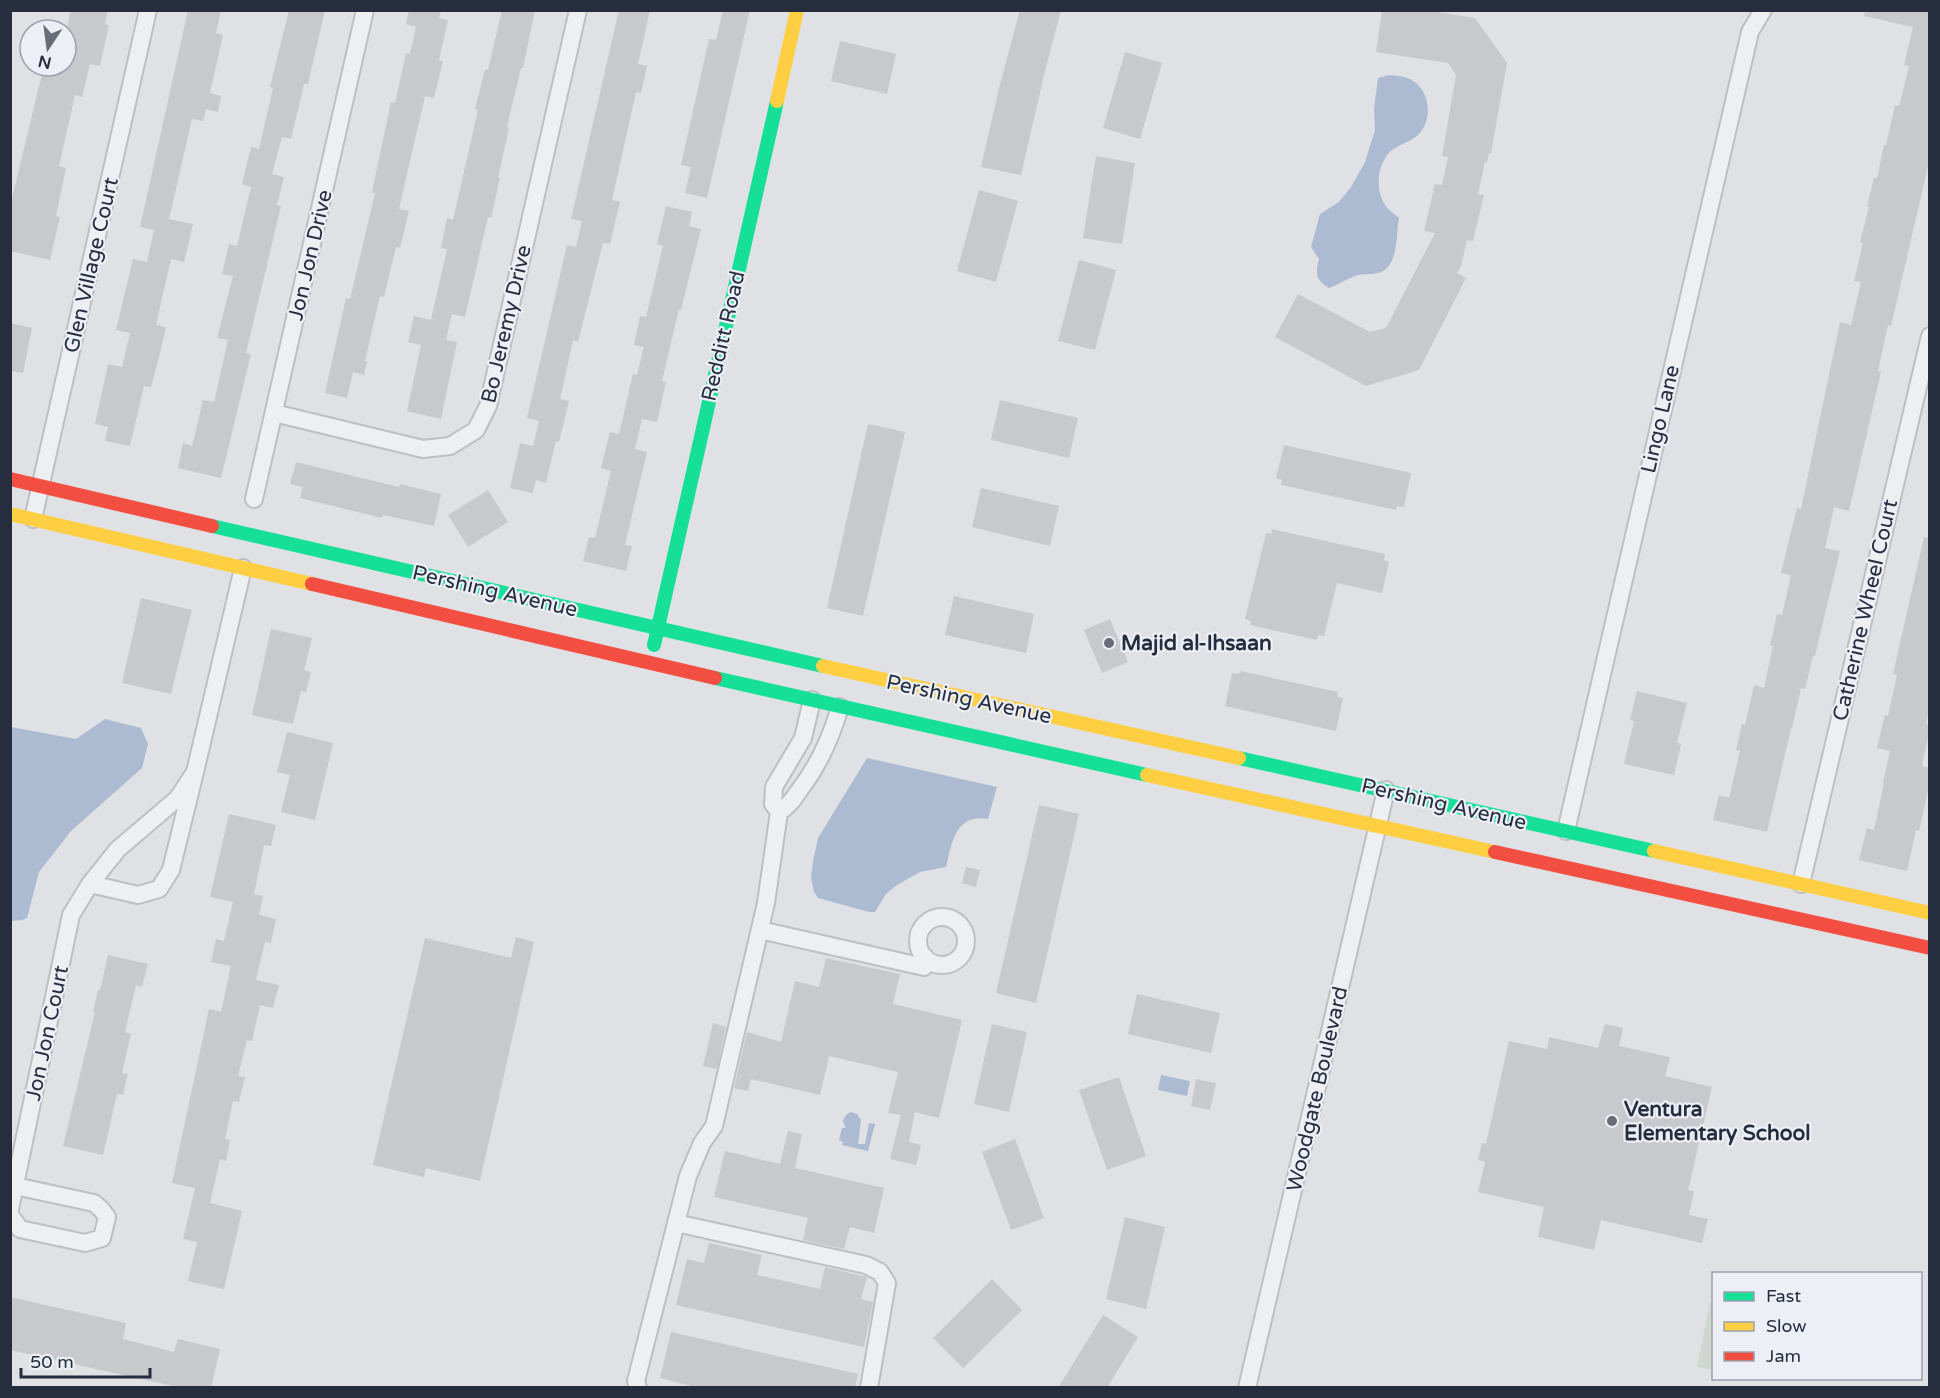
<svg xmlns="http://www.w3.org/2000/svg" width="1940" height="1398" font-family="'Varela Round',sans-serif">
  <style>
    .green { fill: #ced8cf }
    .water { fill: #acbbd1 }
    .building { fill: #c7c9cc }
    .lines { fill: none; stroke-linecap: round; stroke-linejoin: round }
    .street-casing { stroke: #bdbfc2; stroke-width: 20 }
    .street { stroke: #eeeff1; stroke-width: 16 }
    .fast { stroke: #16e098; stroke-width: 14 }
    .slow { stroke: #ffcf43; stroke-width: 14 }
    .jam { stroke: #f24e42; stroke-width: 14 }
    .poi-dot { fill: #676c78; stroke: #eceff5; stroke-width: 2 }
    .labels { text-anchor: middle; stroke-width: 4.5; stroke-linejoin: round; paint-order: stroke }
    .street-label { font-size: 21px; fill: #262d3e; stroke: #eceff5 }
    .poi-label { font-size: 21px; font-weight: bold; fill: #262d3e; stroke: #eceff5; text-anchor: start }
  </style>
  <rect width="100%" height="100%" fill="#dfe1e4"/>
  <path class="green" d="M1710,1302L1714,1303L1713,1370L1697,1367Z"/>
  <path class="water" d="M1389,75C1399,76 1408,76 1416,83C1430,95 1432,118 1420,133C1413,141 1400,144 1392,150C1376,164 1374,192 1388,209C1391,212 1396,215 1399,218C1396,234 1399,268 1378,273C1371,275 1363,273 1355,276C1346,279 1338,285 1329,288C1316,280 1315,274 1319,259L1311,247L1320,214L1339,202L1351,187L1365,162L1375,130L1374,109L1378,78Z
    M105,719L141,728L148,744L142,768L71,831L39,872L27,918L22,920L11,921V727L76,739Z
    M867,758L997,787L988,819C956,813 952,842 946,867L920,872L897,885L886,894L875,912H869L818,898L814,892L811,878L813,861L818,838Z
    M1161,1075L1190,1081L1187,1096L1158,1090Z
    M851,1112L857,1114L861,1120L858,1144H865L869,1123L875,1124L868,1151L842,1145L843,1142L839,1140L842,1128H846L843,1122C844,1117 846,1114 851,1112Z"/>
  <path class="building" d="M71,10H108L105,24L109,25L100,66L90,64L82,97L75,95L59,166L66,168L56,216L60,217L50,260L10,251V206L44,66H66V32Z
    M188,10H221L216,33L223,35L210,93L221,96L218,112L206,109L203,121L192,119L169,219L193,224L184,262L171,259L156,325L166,327L160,353L151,387L144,386L130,446L105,441L108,427L95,424L108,364L122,367L130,333L116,330L133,259L147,262L154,230L140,227Z
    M289,10H325L308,84H304L291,139L282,137L272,174L284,177L277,205L281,206L246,353L251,354L221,478L178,468L183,443L192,446L203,400L214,402L228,340L217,338L233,276L222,274L229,244L237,246L251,187L242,184L251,147L259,149L273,88L270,87Z
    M409,10H441L439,18L448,20L439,60L443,61L434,98L425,96L399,209L409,211L400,248L396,247L384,297L380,296L365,361H367L364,375L353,372L347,398L325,393L346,298L350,299L375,193L372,192L391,102L395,103L406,53L410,54L416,27L406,24Z
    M502,10H535L523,68H521L507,127L509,128L498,178H500L491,218L488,217L465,317L452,314L446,340L457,342L441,419L407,411L421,345L408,342L414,316L431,320L447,249L441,248L447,218L453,220L478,110L475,109L485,69L488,70Z
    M619,10H650L638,64L647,66L641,93L636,92L612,200L620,202L610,244L603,243L578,342L573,340L560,399L569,401L559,442L556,441L546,483L536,480L533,493L510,488L520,443L533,446L539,421L527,418L567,245L576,247L582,221L571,219Z
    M723,10H750L707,198L685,193L691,167L681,165L709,39L716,40Z
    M1020,10H1061L1044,75L1021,175L981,167L999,88Z
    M1382,10H1426L1475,18L1507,63L1491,153H1489L1487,163L1485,162L1478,194L1484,195L1473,241L1467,240L1461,266L1457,273L1466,278L1419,370L1366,386L1275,337L1298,294L1370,332L1386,328L1435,233L1424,231L1435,184L1442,185L1448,157L1442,156L1456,75L1448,63L1376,52Z
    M1865,10H1929V162L1891,326L1888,325L1878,371L1881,372L1849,511L1834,507L1825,548L1840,551L1815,656H1813L1805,689L1801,688L1792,728H1791L1767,832L1713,820L1719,795L1729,798L1740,751L1736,750L1742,724L1745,725L1754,685L1764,688L1773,646H1770L1777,614L1782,615L1791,575L1781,573L1789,540L1797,508L1801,509L1840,322L1851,325L1861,282L1854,281L1863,243L1860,242L1869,207H1867L1874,178H1877L1884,145H1886L1895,105L1899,106L1909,66L1904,65L1913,27L1864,16Z
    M840,41L896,54L887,94L831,81Z
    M1125,52L1162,63L1140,139L1103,128Z
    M1096,156L1135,163L1122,244L1083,238Z
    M979,190L1018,201L996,282L957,271Z
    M666,206L692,212L689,226L701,229L681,310L679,309L662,381L666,382L657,422L642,419L635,449L647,452L625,545L632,546L626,571L583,561L589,537L595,538L611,471L601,468L610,432L619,434L633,374L637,375L644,347L634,345L640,316L646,317L663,246L657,244Z
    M1079,260L1116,270L1095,350L1058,341Z
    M10,323L32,328L23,373L10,371Z
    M1000,400L1078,418L1069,458L991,440Z
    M868,424L905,432L863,616L827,608Z
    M1284,445L1411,473L1404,507L1397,506L1396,510L1281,485L1282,480L1276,478Z
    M296,462L399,487L400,484L441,494L434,526L383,515L382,518L300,498L303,487L290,484Z
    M981,488L1059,506L1050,546L972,527Z
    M488,490L508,522L468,547L448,515Z
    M1271,529L1385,554L1384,560L1389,562L1382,593L1337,583L1324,636L1318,635L1317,640L1250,625L1251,621L1245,619L1266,533L1272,534Z
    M1924,537L1929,538V709L1926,724L1929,725V733L1922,766L1929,768V786L1919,831L1916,830L1907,871L1859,860L1867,828L1874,830L1884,783H1883L1890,751L1877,748L1885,715L1888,716L1897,675L1893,674Z
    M954,596L1034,614L1026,653L945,635Z
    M141,598L192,610L171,694L122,683Z
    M1110,619L1128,662L1102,673L1084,630Z
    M271,629L312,638L304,670L311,672L306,692L301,691L293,724L252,715Z
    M1240,671L1338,692L1337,697L1343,698L1336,731L1225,706L1232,673L1239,674Z
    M1637,691L1687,703L1677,743L1681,744L1674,775L1624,764L1634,721L1630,720Z
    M287,732L333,743L315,820L281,812L290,775L277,772Z
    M1039,805L1079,814L1036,1003L996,993Z
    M229,814L276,825L271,846L264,845L254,894L263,896L259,915L276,919L271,943L265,942L256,980L279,985L273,1008L260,1005L252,1041L247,1040L238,1076L245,1077L239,1102L233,1101L225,1139L230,1140L226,1161L220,1159L210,1203L242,1211L224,1289L188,1281L197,1242L183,1239L195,1188L172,1183L209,1009L221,1012L231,966L211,962L216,939L224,941L233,902L210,897Z
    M966,867L980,870L976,887L962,883Z
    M516,937L534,942L480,1181L426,1168L424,1177L373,1165L425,938L511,958Z
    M108,955L148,964L142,987L136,985L125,1032L131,1034L122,1073L128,1074L123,1095L117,1094L103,1155L63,1146L95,1012H93L98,990H100Z
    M826,958L900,974L893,1004L962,1020L939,1118L915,1112L909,1142L921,1145L916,1165L890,1159L901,1115L888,1113L898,1072L829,1056L820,1095L751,1079L748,1091L734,1088L747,1032L781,1042L795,981L819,987Z
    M1137,994L1220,1013L1211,1053L1128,1034Z
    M713,1023L726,1027L717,1069L703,1066Z
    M992,1024L1027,1032L1009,1112L974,1104Z
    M1605,1024L1623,1028L1619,1046L1670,1057L1665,1076L1712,1087L1688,1190L1694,1191L1689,1215L1708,1219L1702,1243L1601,1220L1594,1250L1538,1237L1544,1207L1478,1192L1485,1162L1478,1160L1482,1143L1486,1144L1509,1041L1547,1049L1549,1037L1598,1048Z
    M1119,1077L1146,1156L1107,1170L1079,1090Z
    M1196,1079L1216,1083L1210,1110L1191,1106Z
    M788,1131L802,1134L795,1168L884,1188L874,1233L850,1227L844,1249L830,1246L803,1240L808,1218L714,1197L725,1151L780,1164Z
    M1015,1139L1044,1218L1011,1230L982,1152Z
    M1125,1217L1165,1227L1146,1309L1106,1299Z
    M709,1243L762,1255L757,1275L820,1289L825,1267L867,1277L861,1299L873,1302L864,1347L676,1305L687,1259L704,1263Z
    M992,1279L1022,1310L963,1368L933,1338Z
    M10,1297L126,1323L123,1339L174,1352L178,1339L220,1349L211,1388H182L10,1350Z
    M1103,1315L1138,1337L1107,1388H1058Z
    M671,1332L858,1374L855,1388H699L660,1378Z"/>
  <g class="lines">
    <g class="street-casing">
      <path id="street" d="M274,413L423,449L450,446L476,430L488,406L578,10
        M254,499L365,10
        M33,519L148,10
        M779,812C789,806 794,798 801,788C820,763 831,738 840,707
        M1566,831L1750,32L1763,10
        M90,884L138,895L159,889L171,870L195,772L243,568
        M1801,884L1930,336
        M918 941a24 24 0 1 1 48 0a24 24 0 1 1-48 0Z
        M760,930L924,967L926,958
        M10,1209L71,915L90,884L118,849L178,798L195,772
        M10,1215L20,1229L85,1243L102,1238L107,1217L101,1209L94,1203L15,1186
        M676,1223L866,1265L880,1272L887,1283L869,1388
        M638,1388L636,1381L688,1176L702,1143L714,1126L766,903L779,812L773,804L774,787L803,738L812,700
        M1247,1388L1386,790"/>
    </g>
    <use href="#street" class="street"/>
    <path class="fast" d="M212,526L823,666
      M654,645L777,101
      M715,678L1147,775
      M1239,758L1654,851"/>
    <path class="slow" d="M777,101L797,10
      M10,514L312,584
      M823,666L1239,758
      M1147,775L1495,852
      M1654,851L1930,913"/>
    <path class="jam" d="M10,479L212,526
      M312,584L715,678
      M1495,852L1930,948"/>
  </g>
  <g class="poi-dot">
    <circle cx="1109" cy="643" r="6"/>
    <circle cx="1612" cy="1121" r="6"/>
  </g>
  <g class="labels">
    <g class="street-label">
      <text transform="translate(310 255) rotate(-77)" y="7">Jon Jon Drive</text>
      <text transform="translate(91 265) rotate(-77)" y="7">Glen Village Court</text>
      <text transform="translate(506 324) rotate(-77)" y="7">Bo Jeremy Drive</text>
      <text transform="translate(723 336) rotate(-77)" y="7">Redditt Road</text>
      <text transform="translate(1660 419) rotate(-77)" y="7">Lingo Lane</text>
      <text transform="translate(495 591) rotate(13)" y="7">Pershing Avenue</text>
      <text transform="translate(1865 610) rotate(-77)" y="7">Catherine Wheel Court</text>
      <text transform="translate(969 699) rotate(12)" y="7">Pershing Avenue</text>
      <text transform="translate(1444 804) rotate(13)" y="7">Pershing Avenue</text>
      <text transform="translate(47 1033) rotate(-78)" y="7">Jon Jon Court</text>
      <text transform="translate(1317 1089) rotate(-77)" y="7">Woodgate Boulevard</text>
    </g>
    <g class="poi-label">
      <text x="1121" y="650">Majid al-Ihsaan</text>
      <text x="1624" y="1116">Ventura<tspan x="1624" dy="24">Elementary School</tspan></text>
    </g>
  </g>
  <rect width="1940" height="1398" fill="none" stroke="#262d3e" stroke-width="24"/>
  <rect x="1712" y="1272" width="210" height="108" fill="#eceff5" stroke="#9da1ac" stroke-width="1.5"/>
  <rect x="1724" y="1292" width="30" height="9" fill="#16e098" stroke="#9da1ac" stroke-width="1.5"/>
  <text x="1766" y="1302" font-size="18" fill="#262d3e">Fast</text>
  <rect x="1724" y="1322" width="30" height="9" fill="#ffcf43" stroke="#9da1ac" stroke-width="1.5"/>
  <text x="1766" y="1332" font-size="18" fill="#262d3e">Slow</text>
  <rect x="1724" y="1352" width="30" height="9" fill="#f24e42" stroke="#9da1ac" stroke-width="1.5"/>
  <text x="1766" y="1362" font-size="18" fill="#262d3e">Jam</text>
  <g transform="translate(48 48) rotate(193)"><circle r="28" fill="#eceff5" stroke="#9da1ac" stroke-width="1.5"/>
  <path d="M0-4.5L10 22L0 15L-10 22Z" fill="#676c78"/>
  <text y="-9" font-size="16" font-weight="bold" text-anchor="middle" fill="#262d3e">N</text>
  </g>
  <path d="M21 1368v9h129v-9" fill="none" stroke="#262d3e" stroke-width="3"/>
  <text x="30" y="1368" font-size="18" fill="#262d3e" stroke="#eceff5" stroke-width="4.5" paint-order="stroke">50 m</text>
</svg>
